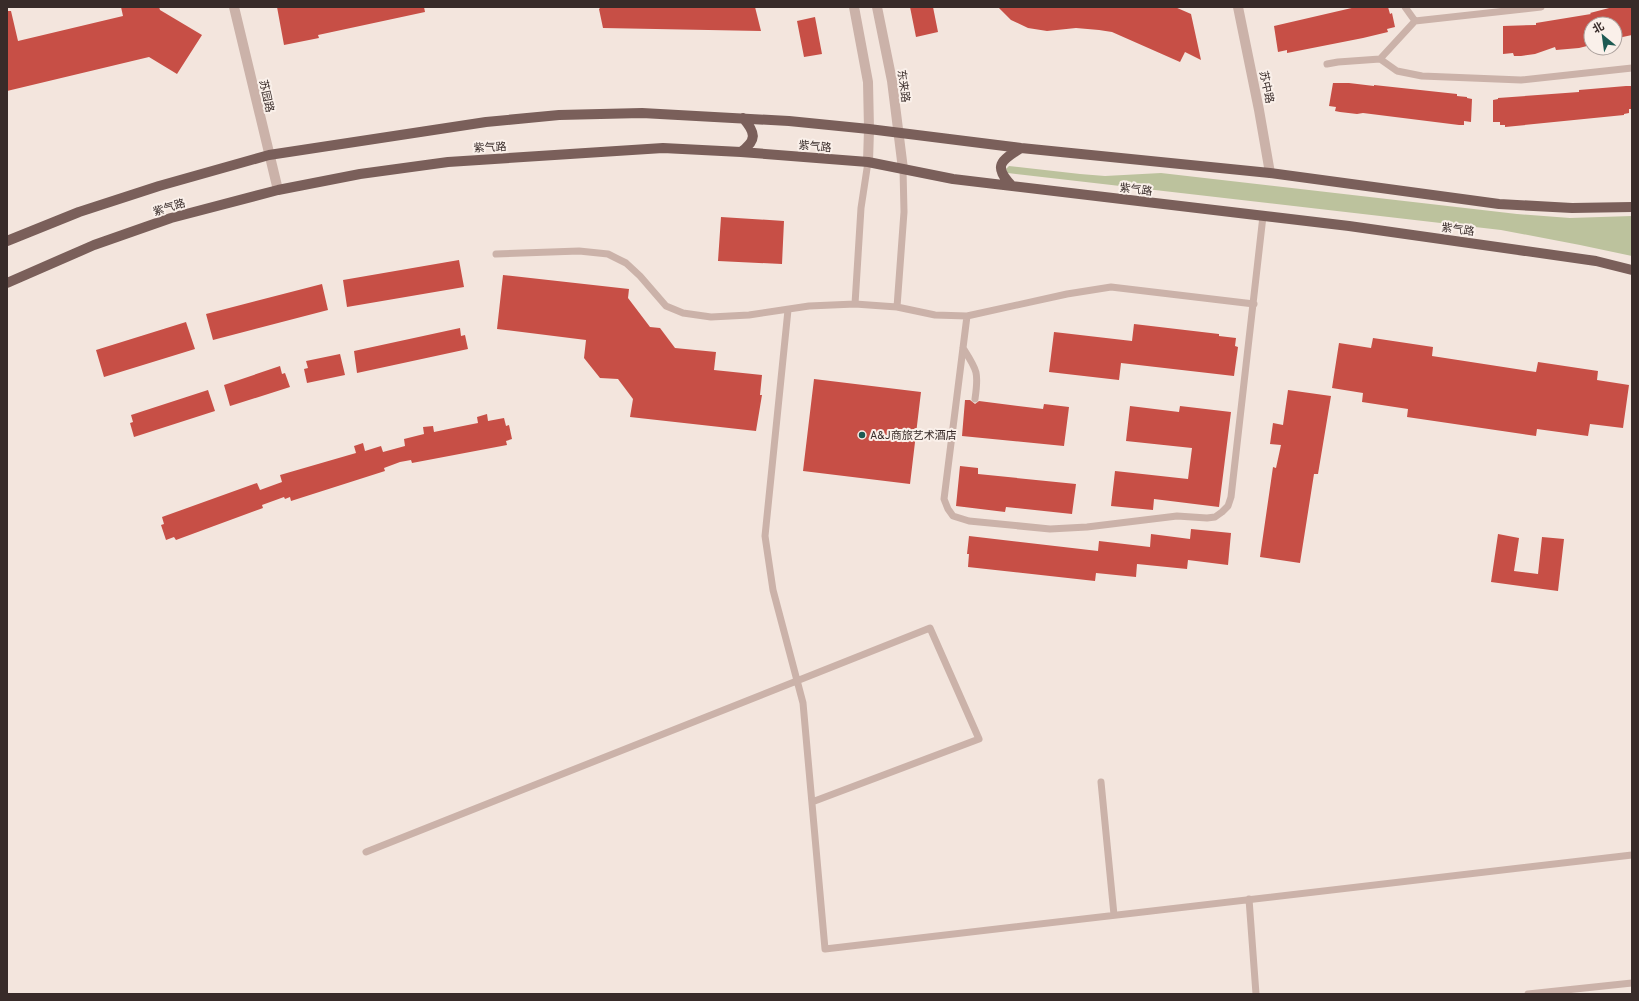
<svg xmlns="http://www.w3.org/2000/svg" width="1639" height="1001" font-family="Overpass,'Noto Sans SC',sans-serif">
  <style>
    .green { fill: #bcc29d }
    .building { fill: #c74f46 }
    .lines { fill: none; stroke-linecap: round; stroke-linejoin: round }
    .service { stroke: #cbb2a9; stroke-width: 7 }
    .minor { stroke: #cbb2a9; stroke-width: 10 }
    .tertiary { stroke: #cbb2a9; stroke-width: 10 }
    .primary { stroke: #7a5f5a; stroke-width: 10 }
    .poi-dot { fill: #1d5a53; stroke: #faf0ea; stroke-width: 1.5 }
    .labels { text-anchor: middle; stroke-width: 4; stroke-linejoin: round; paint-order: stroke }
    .street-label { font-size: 11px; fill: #382b29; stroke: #faf0ea }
    .poi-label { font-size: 11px; fill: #382b29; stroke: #faf0ea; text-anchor: start }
  </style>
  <rect width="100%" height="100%" fill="#f3e5dd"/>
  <path class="green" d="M1009,166L1080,174L1105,176L1161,173L1517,214L1570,218L1632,216V256L1580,245L1501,230L1008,173L1006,169Z"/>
  <path class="building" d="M121,7H159L160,10L202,35L177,74L149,57L7,91V11H11L18,41L123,16Z
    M277,7H424L425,12L318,35L319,38L284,45Z
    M601,7H755L761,31L603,28L599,9Z
    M910,7H933L938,32L916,37Z
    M998,7H1175L1191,14L1201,60L1185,52L1180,62L1112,32L1099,30L1076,28L1047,31L1028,28L1011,20Z
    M1356,7H1388L1390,14L1392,13L1395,27L1387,29L1388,32L1363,38L1287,53V50L1278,52L1274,26Z
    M1613,7H1632V35L1618,38L1617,33L1615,34V24H1591V45L1579,48L1556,50L1555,47L1535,54L1521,56H1514L1513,53L1503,54V26L1536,25V23L1591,14L1590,13Z
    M815,17L822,54L804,57L797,21Z
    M1333,83H1349L1374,86V85L1457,94V96L1467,97V98L1472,99L1471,122L1464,121V125H1459L1363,113L1357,114L1340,112L1335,111L1336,107L1329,106Z
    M1626,86H1632V109H1629V113L1624,114V115L1505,127V125H1500V122H1493V100L1498,99V98L1579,92V90Z
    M721,217L784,221L782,264L718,261Z
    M459,260L464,287L347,307L343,280Z
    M503,275L629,289L628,298L650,327L660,328L675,348L716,352L714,370L762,375L760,395H762L756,431L630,417L633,399L618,379L600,378L584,358L586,340L497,329Z
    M322,284L328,310L213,340L206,314Z
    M186,322L195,349L104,377L96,350Z
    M1134,324L1219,334V336L1236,338L1235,346L1238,347L1234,376L1121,363L1119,380L1049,372L1054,332L1132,341Z
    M460,328L461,336L465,335L468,349L357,373L354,351Z
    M1373,338L1433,347L1432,356L1536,372L1538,362L1598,371L1597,380L1629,385L1623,428L1590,424L1588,436L1537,429L1536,436L1407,417L1408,409L1362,402L1363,393L1332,388L1339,343L1371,348Z
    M340,354L345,375L307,383L304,369L308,368L306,361Z
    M280,366L282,374L285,373L290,387L230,406L224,385Z
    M814,379L921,392L910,484L803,471Z
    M208,390L215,411L134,437L130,423L133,422L131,415Z
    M1288,390L1331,396L1318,474H1314L1300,563L1260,557L1273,467L1276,468L1281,445L1270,444L1273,423L1283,425Z
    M965,400H970L975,404L979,401L1043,409L1044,404L1069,407L1064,446L962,436Z
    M1130,406L1179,412L1180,406L1231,412L1219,507L1154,499L1153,510L1111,506L1115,471L1188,479L1192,448L1126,441Z
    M487,414L488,421L504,418L506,426L509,425L512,439L506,441L507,445L412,463L411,460L400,462L384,468L385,471L291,501L290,497L285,499L284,497L262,505L263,508L176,540L174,537L166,540L161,525L164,524L162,517L257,483L260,490L282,482L280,475L356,453L354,446L363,443L365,451L381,446L383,452L405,446L404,439L424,434L423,427L433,426L434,432L458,427L478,423L477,417Z
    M960,466L978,468V474L1076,484L1072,514L1006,507L1005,512L956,506Z
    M1191,529L1231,533L1228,565L1188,560L1187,569L1137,564L1136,577L1096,573L1095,581L968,567L969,554H967L969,536L1098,551L1099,541L1150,547L1151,534L1190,539Z
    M1498,534L1519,538L1514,571L1538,574L1542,537L1564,539L1558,591L1491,582Z"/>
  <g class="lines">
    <path class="service" d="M1405,7L1415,21
      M1380,59L1397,71L1422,76L1521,80L1632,68
      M1327,64L1338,62L1380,59L1415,21L1541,7
      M496,254L579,251L608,254L626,263L640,276L666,306L683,313L711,317L749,315L809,306L855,304L897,307L935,315L967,316L1067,294L1111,287L1254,304
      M855,304L861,208L868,162
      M897,307L904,212L903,169
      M788,310L765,536L773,590L803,703L825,949L1632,855
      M967,316L944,499L948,509L953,516L969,521L1050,529L1087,527L1177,516L1207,518L1215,517L1222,512L1228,506L1231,497L1263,216
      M963,348C977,370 979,372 975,399
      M1101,782L1114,915
      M366,852L930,628L979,739L812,802
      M1249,899L1256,994
      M1528,994L1632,983"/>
    <path class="minor" d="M234,7L278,190
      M1238,7L1259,110L1270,173"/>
    <path class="tertiary" d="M854,7L868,82L869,129L868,162
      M877,7L892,81L903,169"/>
    <path class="primary" d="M741,152C757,140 756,133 743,118
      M1012,186C993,166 1000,161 1021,148
      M7,241L79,212L159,186L269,155L486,122L559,115L642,113L789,121L869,129L1021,148L1270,173L1499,204L1572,208L1632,207
      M7,283L94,245L171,218L278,190L360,174L448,162L663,148L741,152L868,162L953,179L1349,226L1596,261L1632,270"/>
  </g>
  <circle class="poi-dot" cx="862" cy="435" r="4"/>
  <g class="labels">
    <g class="street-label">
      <text transform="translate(904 86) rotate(82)" y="4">东来路</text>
      <text transform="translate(1267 87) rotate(78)" y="4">苏中路</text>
      <text transform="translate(267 96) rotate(77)" y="4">苏园路</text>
      <text transform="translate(815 146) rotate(5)" y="4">紫气路</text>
      <text transform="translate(490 147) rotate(-3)" y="4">紫气路</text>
      <text transform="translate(1136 189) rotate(7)" y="4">紫气路</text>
      <text transform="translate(169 207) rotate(-17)" y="4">紫气路</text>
      <text transform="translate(1458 229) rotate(8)" y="4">紫气路</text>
    </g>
    <g class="poi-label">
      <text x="870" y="439">A&amp;J商旅艺术酒店</text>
    </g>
  </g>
  <rect width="1639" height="1001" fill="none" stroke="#382b29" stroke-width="16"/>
  <g transform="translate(1603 36) rotate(331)"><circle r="19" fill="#faf0ea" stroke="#aca19d"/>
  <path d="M0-3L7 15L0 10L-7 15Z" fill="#1d5a53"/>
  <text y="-6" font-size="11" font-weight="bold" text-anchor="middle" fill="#382b29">北</text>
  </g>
</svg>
